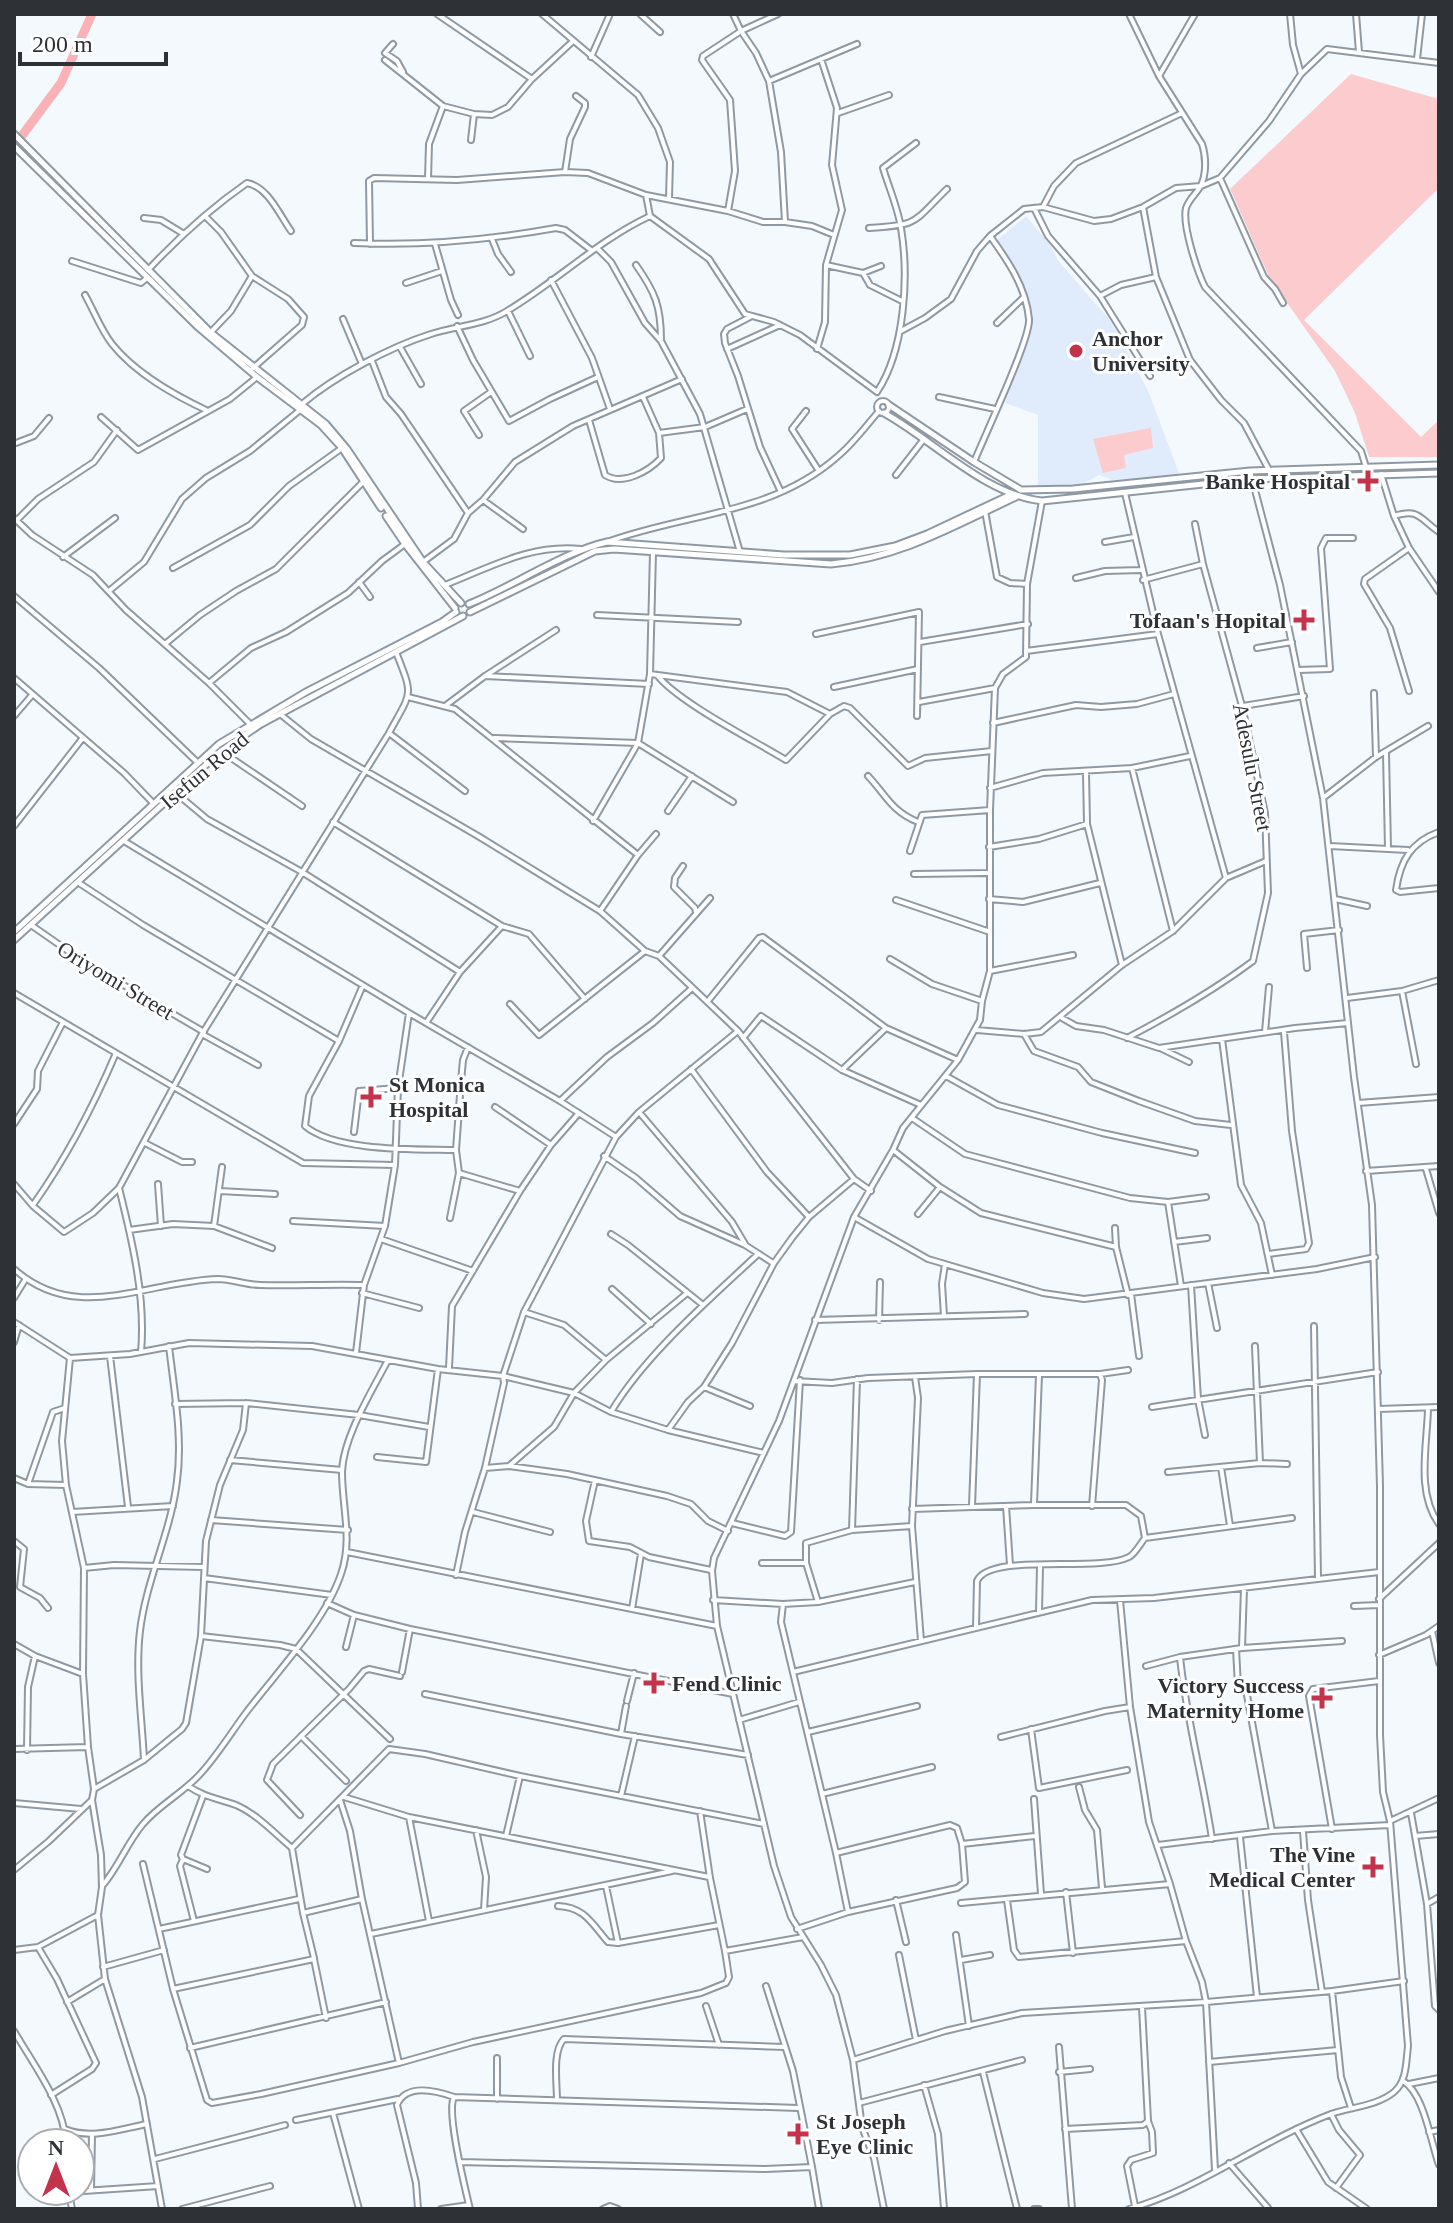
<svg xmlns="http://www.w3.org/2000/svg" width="1453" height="2223" font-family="Georgia,serif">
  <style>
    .built { fill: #e0ecfc }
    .green { fill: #fccbcd }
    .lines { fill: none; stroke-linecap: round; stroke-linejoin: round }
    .river { stroke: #fab2b6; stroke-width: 9 }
    .minor-casing { stroke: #8f99a4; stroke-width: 8 }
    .tertiary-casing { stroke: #8f99a4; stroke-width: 9 }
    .minor { stroke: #fff; stroke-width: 4 }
    .tertiary { stroke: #fff; stroke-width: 5 }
    .poi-dot { fill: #c3334c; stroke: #fff; stroke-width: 3 }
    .labels { text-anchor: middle; stroke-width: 6; stroke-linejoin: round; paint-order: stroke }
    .poi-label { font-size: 22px; font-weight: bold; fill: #2e3237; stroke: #fff; text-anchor: start }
    .street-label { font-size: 22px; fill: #2e3237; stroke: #fff }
  </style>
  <rect width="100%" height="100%" fill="#f4f9fe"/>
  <path class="built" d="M1026,216L1048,242L1060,263L1109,319L1121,339L1149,393L1180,476L1112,480L1099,475L1083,484L1038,488V415L1005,403L1031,331V305L1024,286L997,240Z"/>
  <path class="green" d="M1351,74L1439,99V188L1304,320L1421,437L1439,420V457H1369L1355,413L1335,371L1269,277L1230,189Z
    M1151,428L1153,448L1124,455L1126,468L1103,473L1093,439Z"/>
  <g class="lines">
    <path class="river" d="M15,145L61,83L92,14"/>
    <g class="minor-casing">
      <path id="minor" d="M437,14L532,79
        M542,14L638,95L658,128L670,162L669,198
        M640,14L660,32
        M778,14L741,31L756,53L769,81L781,152L785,222
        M1129,14L1159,76L1202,144C1206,156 1207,175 1200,187C1196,194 1189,199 1186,208C1182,225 1197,271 1205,287L1361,451L1366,467
        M1290,14L1293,45L1301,74
        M1356,14L1359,52
        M393,44L385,53L397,61L403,72
        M591,57L610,14
        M1417,59L1422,14
        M385,60L443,106L474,114L492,115L508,107L532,79L572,42
        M1159,76L1195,14
        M769,81L857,44
        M838,113L889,95
        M471,140L474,114
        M565,172L570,139L585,107V103L576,96
        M1220,178L1264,277L1275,289L1283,303
        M428,179L429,144L443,106
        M646,195L650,216L709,259L745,314L774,322L800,335L877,392C905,350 909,276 901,228C898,208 889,188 883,168L916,143
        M1043,207L1054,186L1076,163L1182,113
        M1143,207L1156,277L1190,360L1221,400L1244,423L1269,470
        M1034,208L1048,236L1100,296L1150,376
        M728,211L735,171L730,100L702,60L703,56L741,31L733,14
        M206,217L221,232L252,276L288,299L304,317L302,325L253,368
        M144,218L161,220L184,234
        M869,228C920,225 912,223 947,189
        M492,239L498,254L511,272
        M354,243C423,246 489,240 556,228L565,230L591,250
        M370,244L369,181L374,178L457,180L565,172L588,173L646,195L728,211L763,222H785L812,226L834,235
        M435,244L451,300L458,315
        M597,248L611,262L645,323L661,341L700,414L740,552
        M72,261L141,283L147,278
        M636,265C655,292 661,306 661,340
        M826,265L863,273L881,266
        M148,270C178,238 211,208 247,183C268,187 279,214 291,231
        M863,273L870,285L902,301
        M551,280L592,358L610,409
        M406,283L442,271
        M85,295C94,311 101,330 112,344C136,374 174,395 208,411
        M1100,296L1121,285L1156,277
        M508,311L530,356
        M750,317L727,329L724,334L725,343L738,376L760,447L781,492
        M343,319L362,364
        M997,323L1024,297
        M457,326L473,360L509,421L550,399L598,377
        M901,331L925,318L951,299L977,251L990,236L1024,209L1043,207L1094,221L1111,219L1143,207L1176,188L1201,186L1220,178L1269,121L1301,74L1327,49L1439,63
        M211,332L231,311L252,276
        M400,347L421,384
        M727,349L780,325
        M817,349L825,322L826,265L842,210L832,165L837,108L821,59
        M372,361L386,397L401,414L468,513
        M939,397L995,409
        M877 407a6 6 0 1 1 12 0a6 6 0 1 1-12 0Z
        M302,404C335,376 390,347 431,334C455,326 485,325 507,311C556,282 597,241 650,216
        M806,411L792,429L819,471
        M101,417L138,450L230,399L257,377
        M589,420L605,475C622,486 648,472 661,458L659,433L643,397
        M659,433L705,427L747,409
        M479,435L464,411L491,392
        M16,443L34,436L49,418
        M974,462C984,437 1031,338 1029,319C1026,287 1008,261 990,236
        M1381,474L1394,516L1409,548L1439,592
        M896,475L924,439
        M1125,493L1158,634L1226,878
        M483,500L523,529
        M985,511L997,577L1010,583L1027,584
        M1394,516C1419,508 1419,518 1439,532
        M14,518L32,535L93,575L126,610L209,683L252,726
        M16,521L38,499L94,462L117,430
        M607,542C686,513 771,515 837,457C853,444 866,426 879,411
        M1105,542L1134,537
        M1409,548L1365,579L1364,584L1390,628L1409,691
        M63,557L115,518
        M423,562L454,539L468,513L483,500L515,462L573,426L682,379
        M173,568L250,525L289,486L342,448
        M1076,578L1105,571L1141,570
        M1143,580L1203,564
        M359,582L370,597
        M445,585C491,567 530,544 581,549
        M109,591L144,562L182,499L206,478L250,451L300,410
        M14,596L99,668L197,762
        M597,615L738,622
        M816,634L919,612L917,716
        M920,642L1028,624
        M165,644L200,615L236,591L276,569L363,482
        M1257,648L1292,642
        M1026,651L1158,634
        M1298,670L1330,669L1321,548L1326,538H1353
        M650,674L787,692L830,714L844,706L850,708L908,766L925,758L992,751
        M657,675C678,702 753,740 786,760L830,714
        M485,676L649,684
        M14,678L124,773L153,803
        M209,683L251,648L286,632L348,593L382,561L405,544
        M834,687L918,669
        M1374,693L1376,757
        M408,697L455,709L638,855
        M919,702L995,688
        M445,706L485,676L556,630
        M1243,706L1304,696
        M280,714L311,739L478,836L600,911L645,951L659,956L738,1031L854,1179L871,1191
        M14,716L32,695
        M993,723L1076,705L1101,707L1137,704L1174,694
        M389,733L465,791
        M494,738L638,743L733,802
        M221,751L302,806
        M1386,752L1388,849
        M1132,768L1173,931
        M1086,772L1087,824L1122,965
        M868,776C886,795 891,811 918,822
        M990,788L1043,773L1132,768L1190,756
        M176,793L207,819L302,872L460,972
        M1323,798L1376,757L1428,726
        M668,811L692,776
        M593,821L638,743L650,674L653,552
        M333,822L502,926L529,934L585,999
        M14,826L82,739
        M1439,832C1411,842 1400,861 1396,890L1400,892L1439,888
        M124,841L409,1013L560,1101L616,1137
        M1330,846L1408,850
        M989,847L1039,839L1087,824
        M910,851L922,815L990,810
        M683,866L675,878L674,887L695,908L696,912
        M914,874L987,873
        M79,883L143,925L339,1041
        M989,899L1023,902L1100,883
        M1335,899L1367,906
        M896,900L990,932
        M600,911L638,855L656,834
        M31,925L84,962L204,1032
        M659,956L710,898
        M890,959L932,984L982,1001
        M1307,968L1304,934L1339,930
        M990,971L1073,955
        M363,985L339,1041L309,1096L305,1126C336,1152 416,1149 456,1150
        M1402,991L1416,1064
        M14,993L303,1163L395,1165
        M1347,998L1402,991L1439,980
        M708,1001L759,938L763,937L886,1028L958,1060
        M510,1004L539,1035L645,951
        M1062,1018L1076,1026L1104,1030L1159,1048L1295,1028L1348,1023
        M426,1023L460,972L502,926
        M977,1030L1024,1034L1041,1032L1122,965L1173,931L1226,878L1266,861
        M1265,1032L1269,987
        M202,1034L258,1065
        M1024,1034L1034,1051L1078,1067L1091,1082L1139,1101L1195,1121L1231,1125
        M743,1038L761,1016L842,1070L921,1105
        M1127,1038C1171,1015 1213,991 1253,961L1268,893L1265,813L1242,706L1203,564L1195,524
        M1222,1039L1241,1185L1261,1223L1272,1275
        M1162,1049L1189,1062
        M691,1069L767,1172L809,1217
        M842,1070L886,1028
        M946,1076L998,1105L1102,1133L1195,1153
        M560,1101L607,1057L653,1023L691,989
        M1358,1103L1439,1097
        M495,1107L551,1145
        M639,1112L732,1222L745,1244
        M912,1118L965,1154L1130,1198L1168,1202
        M14,1124L37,1089L38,1071L63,1022
        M354,1132L359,1091L398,1088
        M145,1143L182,1162H192
        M893,1150L940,1187L981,1213L1116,1247
        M604,1156L636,1178L680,1216L745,1245L773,1263
        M1426,1169L1439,1213
        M1366,1171L1439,1166
        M459,1173L520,1191
        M14,1184L33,1206L64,1232L93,1213L119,1188L202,1034L389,733C412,690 414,698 396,652
        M158,1184L161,1226
        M119,1188C132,1240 146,1298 141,1352
        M220,1191L275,1194
        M33,1205C67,1157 93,1107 116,1053
        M918,1214L940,1187
        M854,1217L928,1259L1043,1293L1084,1299L1317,1269L1375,1257
        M450,1218L459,1173L456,1150L461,1081L463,1060L468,1047
        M293,1221L385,1226
        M214,1226L222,1167
        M1115,1228L1116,1247L1128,1295
        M129,1230L173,1224L214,1226L272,1248
        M611,1234L628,1245L703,1305
        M381,1239L473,1271
        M1174,1242L1207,1238
        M1268,1254L1306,1249L1309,1243L1292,1131L1284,1032
        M14,1269C77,1325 145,1281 218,1279C232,1279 246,1285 260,1285C294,1286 329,1284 364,1285
        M1208,1283L1217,1328
        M1191,1285L1198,1399L1205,1435
        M1181,1286L1168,1202L1206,1197
        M612,1289L651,1324
        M362,1293L419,1308
        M1131,1294L1139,1356
        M14,1298L25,1280
        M524,1312L564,1325L606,1360
        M944,1316L942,1284L945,1264
        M815,1320L1025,1314
        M879,1320L880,1282
        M14,1322L70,1358L130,1354L189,1343L312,1346L438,1369L503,1376L574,1393L611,1412L668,1430L764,1453
        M1314,1326L1318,1578
        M14,1342L19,1325
        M356,1353L364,1285L385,1226L395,1165L398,1088L409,1013
        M110,1356L128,1507
        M449,1368L452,1306L520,1191L551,1145L579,1113
        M1100,1374L1128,1370
        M915,1377L918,1398L912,1526L921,1641
        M794,1381L832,1383L868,1378L977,1374H1100L1102,1380L1092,1506
        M704,1387L750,1406
        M175,1404L246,1403L359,1415L429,1427
        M1152,1407L1378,1372
        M1378,1409L1439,1407
        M1428,1409C1427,1446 1416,1493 1439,1524
        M611,1412C644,1356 709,1300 757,1255
        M668,1430L688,1402L704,1387L732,1343L774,1263L792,1238L809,1217L854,1179
        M377,1457L426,1462L438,1369
        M230,1460L342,1470
        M1260,1463L1287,1464
        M509,1466L554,1427L574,1393L606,1360L686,1294
        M1221,1467L1230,1526
        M485,1468L509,1466L567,1474L667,1496L691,1504L708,1521L728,1531
        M1168,1472L1260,1463L1255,1346
        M14,1478L28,1484L66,1485L62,1441L70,1358
        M595,1480L586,1521L589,1541L630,1547L649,1557L711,1570
        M28,1484L53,1412L65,1408
        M66,1485L84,1568L114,1565L203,1567
        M1034,1504L1039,1375
        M972,1506L977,1374
        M1006,1506L1010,1565
        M912,1509L1034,1505H1126L1141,1516L1145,1538
        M72,1512L173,1506
        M473,1512L550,1532
        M211,1520L348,1530
        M732,1523L785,1536L791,1532L800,1380
        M852,1530L857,1379
        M14,1541L24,1549L20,1587L40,1598L48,1608
        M347,1552L717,1626
        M762,1563H806
        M84,1568L83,1674L88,1747L94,1789L92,1800L101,1855L102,1887L98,1915L105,1979L142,2097L162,2209
        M456,1575L465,1532L485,1468L504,1383L503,1376L524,1312L616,1137L639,1112L738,1031
        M204,1578L332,1595
        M1379,1599L1439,1543
        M713,1600L783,1604L818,1602L915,1582
        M1120,1600L1130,1707L1149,1822L1170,1884L1186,1941L1202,1982L1206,2002L1215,2170
        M818,1602L806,1563V1543L852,1530L912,1526
        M327,1603L354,1615L410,1629L733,1694
        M783,1604L781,1622L836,1853L848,1912
        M1354,1606L1379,1605
        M632,1609L641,1554
        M1039,1612L1040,1566
        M976,1628L977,1581C990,1552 1098,1573 1129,1557C1135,1554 1140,1544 1145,1538L1292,1518
        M1432,1631L1439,1663
        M201,1636L280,1645L296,1649L390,1739
        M14,1644L35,1656L83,1674
        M346,1647L354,1615
        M1242,1648L1244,1588
        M1236,1649L1238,1686
        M1379,1655L1426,1635L1439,1626
        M1180,1657C1186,1718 1203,1778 1212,1839
        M1146,1666L1180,1657L1242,1648L1342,1641
        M402,1672L410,1629
        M793,1672L1092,1600L1154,1598L1379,1572
        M425,1694L621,1734L748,1755
        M1247,1695L1272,1831
        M627,1701L634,1673
        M739,1720L799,1702
        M1031,1729L1039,1788L1127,1770
        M808,1732L917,1706
        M621,1734L626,1706
        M301,1736L346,1781
        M1001,1737L1105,1711L1130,1707
        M14,1749L87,1747
        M27,1750L28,1687L35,1656
        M144,1760C142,1718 135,1673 140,1631C146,1580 171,1532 177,1481C183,1437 174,1390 169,1346
        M188,1786C206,1798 217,1798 236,1805C257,1814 275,1834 292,1848
        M1079,1787L1085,1810L1097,1830L1102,1888
        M94,1789L144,1760L182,1729L186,1723L201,1636L206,1541L220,1485L243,1430L246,1403
        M822,1794L932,1767
        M203,1796L181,1855L183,1859L207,1869
        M621,1796L635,1736
        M344,1797L409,1817L709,1877
        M1034,1799L1041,1894
        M340,1800L350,1831L362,1899L399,2063
        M14,1803L81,1809
        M1411,1813L1427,1904L1435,2006L1439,2010
        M300,1815L267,1780L273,1764L349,1689L364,1671L369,1669L400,1676
        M409,1817L429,1921
        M1390,1821L1439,1798
        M1332,1829L1309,1696L1313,1689L1379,1681
        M476,1830L486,1877L484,1910
        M1303,1831L1308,1900L1322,1992
        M506,1836L520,1776
        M1415,1836L1439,1834
        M1240,1837L1257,1997
        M962,1844L1035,1836
        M1158,1845L1272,1831L1390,1825
        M183,1859L180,1866L194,1921
        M143,1864L173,1989L207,2100L212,2103L261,2094L399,2063L473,2042L701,1993L726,1983L729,1977L725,1951L710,1878L700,1811
        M14,1870L49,1841L92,1800
        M103,1885C119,1866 127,1843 143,1824C160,1804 185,1792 202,1772C218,1754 231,1733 245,1714C276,1673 325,1622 341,1574C353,1540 342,1507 342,1472C343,1437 372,1391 388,1360
        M606,1886L618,1943L719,1925
        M1066,1892L1073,1953
        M362,1899L303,1913L292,1848L389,1749L425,1754L520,1776L764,1824
        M896,1900L906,1942
        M1007,1900L1014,1950L1019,1957L1186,1941
        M961,1903L1170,1884
        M1427,1904L1439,1897
        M558,1906C585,1907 592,1924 608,1942L618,1943
        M303,1913L314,1958
        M159,1929L299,1899
        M797,1929L848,1912L957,1888L965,1882L962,1844L957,1828L950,1825L836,1853
        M371,1934L672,1871
        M956,1935L969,2026
        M38,1947L57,1979L96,2063L92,2069L51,2095
        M14,1950L38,1947L98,1915
        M725,1951L803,1937
        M899,1955L916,2040
        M961,1960L990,1955
        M103,1967L164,1950
        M766,1986L793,2071L812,2167
        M173,1989L314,1959L326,2018
        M1332,1991L1341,2077L1351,2108
        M67,2002L105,1979
        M706,2006L719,2045
        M14,2031C33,2064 64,2104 66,2143
        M1059,2047L1072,2209
        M190,2048L386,2002
        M497,2058V2099
        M853,2060L945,2031L1022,2013L1206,2002L1332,1991L1404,1981
        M1209,2062L1338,2050
        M983,2072L1017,2209
        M1059,2072L1090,2069
        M1403,2081C1424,2093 1431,2143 1439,2165
        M1409,2084L1439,2078
        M924,2085L938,2134L944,2209
        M454,2097C446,2112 465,2188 470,2209
        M557,2100C557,2083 552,2051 564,2039L785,2047
        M859,2103L1022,2060
        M333,2113L359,2209
        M1331,2114L1339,2130L1360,2155L1336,2188
        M296,2120L398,2099
        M65,2129C91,2140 120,2129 147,2124
        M1065,2129L1143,2125L1148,2121L1142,2007
        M1296,2129L1328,2182L1367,2209
        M1429,2132L1439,2130
        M155,2159L285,2125
        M460,2162L765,2169L812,2167L819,2209
        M1229,2163L1269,2209
        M91,2190L92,2134
        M69,2192L158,2186
        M69,2193L72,2209
        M1135,2206L1127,2166L1131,2160L1153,2153L1152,2132L1148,2121
        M182,2209L270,2186
        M418,2209L416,2183L397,2105C406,2083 437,2091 454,2097L798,2108
        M441,2209L469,2205
        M603,2209L610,2206L618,2209
        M884,2209L874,2158L862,2127L853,2060L836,1995L821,1965L791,1917L774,1866L717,1626L712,1571L714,1558L779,1421L854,1217L893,1150L903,1128L958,1060L980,1020L982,1001L990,971V810L995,688L1003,674L1026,657L1027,584L1042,501
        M1034,2209H1039
        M1129,2209C1198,2190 1262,2140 1331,2114C1351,2107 1377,2106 1394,2092C1407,2081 1406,2062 1408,2046L1390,1821L1383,1792L1380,1735V1486L1372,1205L1354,1077L1323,798L1280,585L1250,471"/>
    </g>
    <g class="tertiary-casing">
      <path id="tertiary" d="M14,134L210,332L326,424L347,449L423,562L461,603
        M14,146L197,326L257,377L321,425L342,448L381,508
        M889,405L974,462L1021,490L1073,489L1250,471L1439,465
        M884,413C933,440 985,495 1042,501L1251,479L1439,473
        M386,516L405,544L455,608
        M469,604C514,586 563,552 607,542L784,555H850L895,546L927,534L1012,494
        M470,612L595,551L614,549L831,564C900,558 955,525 1016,497
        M14,932L219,744L306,692L442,622L456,612
        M14,940L221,751L261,724L463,616"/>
    </g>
    <use href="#minor" class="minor"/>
    <use href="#tertiary" class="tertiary"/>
  </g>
  <g class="poi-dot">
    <circle cx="1076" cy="351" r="8"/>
    <path d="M1364 469h8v8h8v8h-8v8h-8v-8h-8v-8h8z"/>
    <path d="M1300 608h8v8h8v8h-8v8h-8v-8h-8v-8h8z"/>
    <path d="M367 1085h8v8h8v8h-8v8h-8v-8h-8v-8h8z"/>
    <path d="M650 1671h8v8h8v8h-8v8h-8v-8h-8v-8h8z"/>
    <path d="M1318 1686h8v8h8v8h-8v8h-8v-8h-8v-8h8z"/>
    <path d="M1369 1855h8v8h8v8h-8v8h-8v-8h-8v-8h8z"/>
    <path d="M794 2122h8v8h8v8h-8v8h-8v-8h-8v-8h8z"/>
  </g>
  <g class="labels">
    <g class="poi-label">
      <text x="1092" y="346">Anchor<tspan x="1092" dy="25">University</tspan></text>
      <text x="1350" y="489" text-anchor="end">Banke Hospital</text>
      <text x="1286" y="628" text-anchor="end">Tofaan's Hopital</text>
      <text x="389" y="1092">St Monica<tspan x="389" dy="25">Hospital</tspan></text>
      <text x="672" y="1691">Fend Clinic</text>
      <text x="1304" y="1693" text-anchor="end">Victory Success<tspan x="1304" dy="25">Maternity Home</tspan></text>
      <text x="1355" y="1862" text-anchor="end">The Vine<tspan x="1355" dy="25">Medical Center</tspan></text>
      <text x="816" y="2129">St Joseph<tspan x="816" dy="25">Eye Clinic</tspan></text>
    </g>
    <g class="street-label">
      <text transform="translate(1253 767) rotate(79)" y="8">Adesulu Street</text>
      <text transform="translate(204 770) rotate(-40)" y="8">Isefun Road</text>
      <text transform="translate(116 980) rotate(31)" y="8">Oriyomi Street</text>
    </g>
  </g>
  <rect width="1453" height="2223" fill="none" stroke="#2e3237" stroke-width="32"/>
  <g transform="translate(56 2167)"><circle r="38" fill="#ffffff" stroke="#abadaf" stroke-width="2"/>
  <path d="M0-6L14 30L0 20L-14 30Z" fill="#c3334c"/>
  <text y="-12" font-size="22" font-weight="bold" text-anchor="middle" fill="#2e3237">N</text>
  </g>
  <path d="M20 52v12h146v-12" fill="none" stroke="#2e3237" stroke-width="4"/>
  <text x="32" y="52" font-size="24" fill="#2e3237" stroke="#ffffff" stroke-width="6" paint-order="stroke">200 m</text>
</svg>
